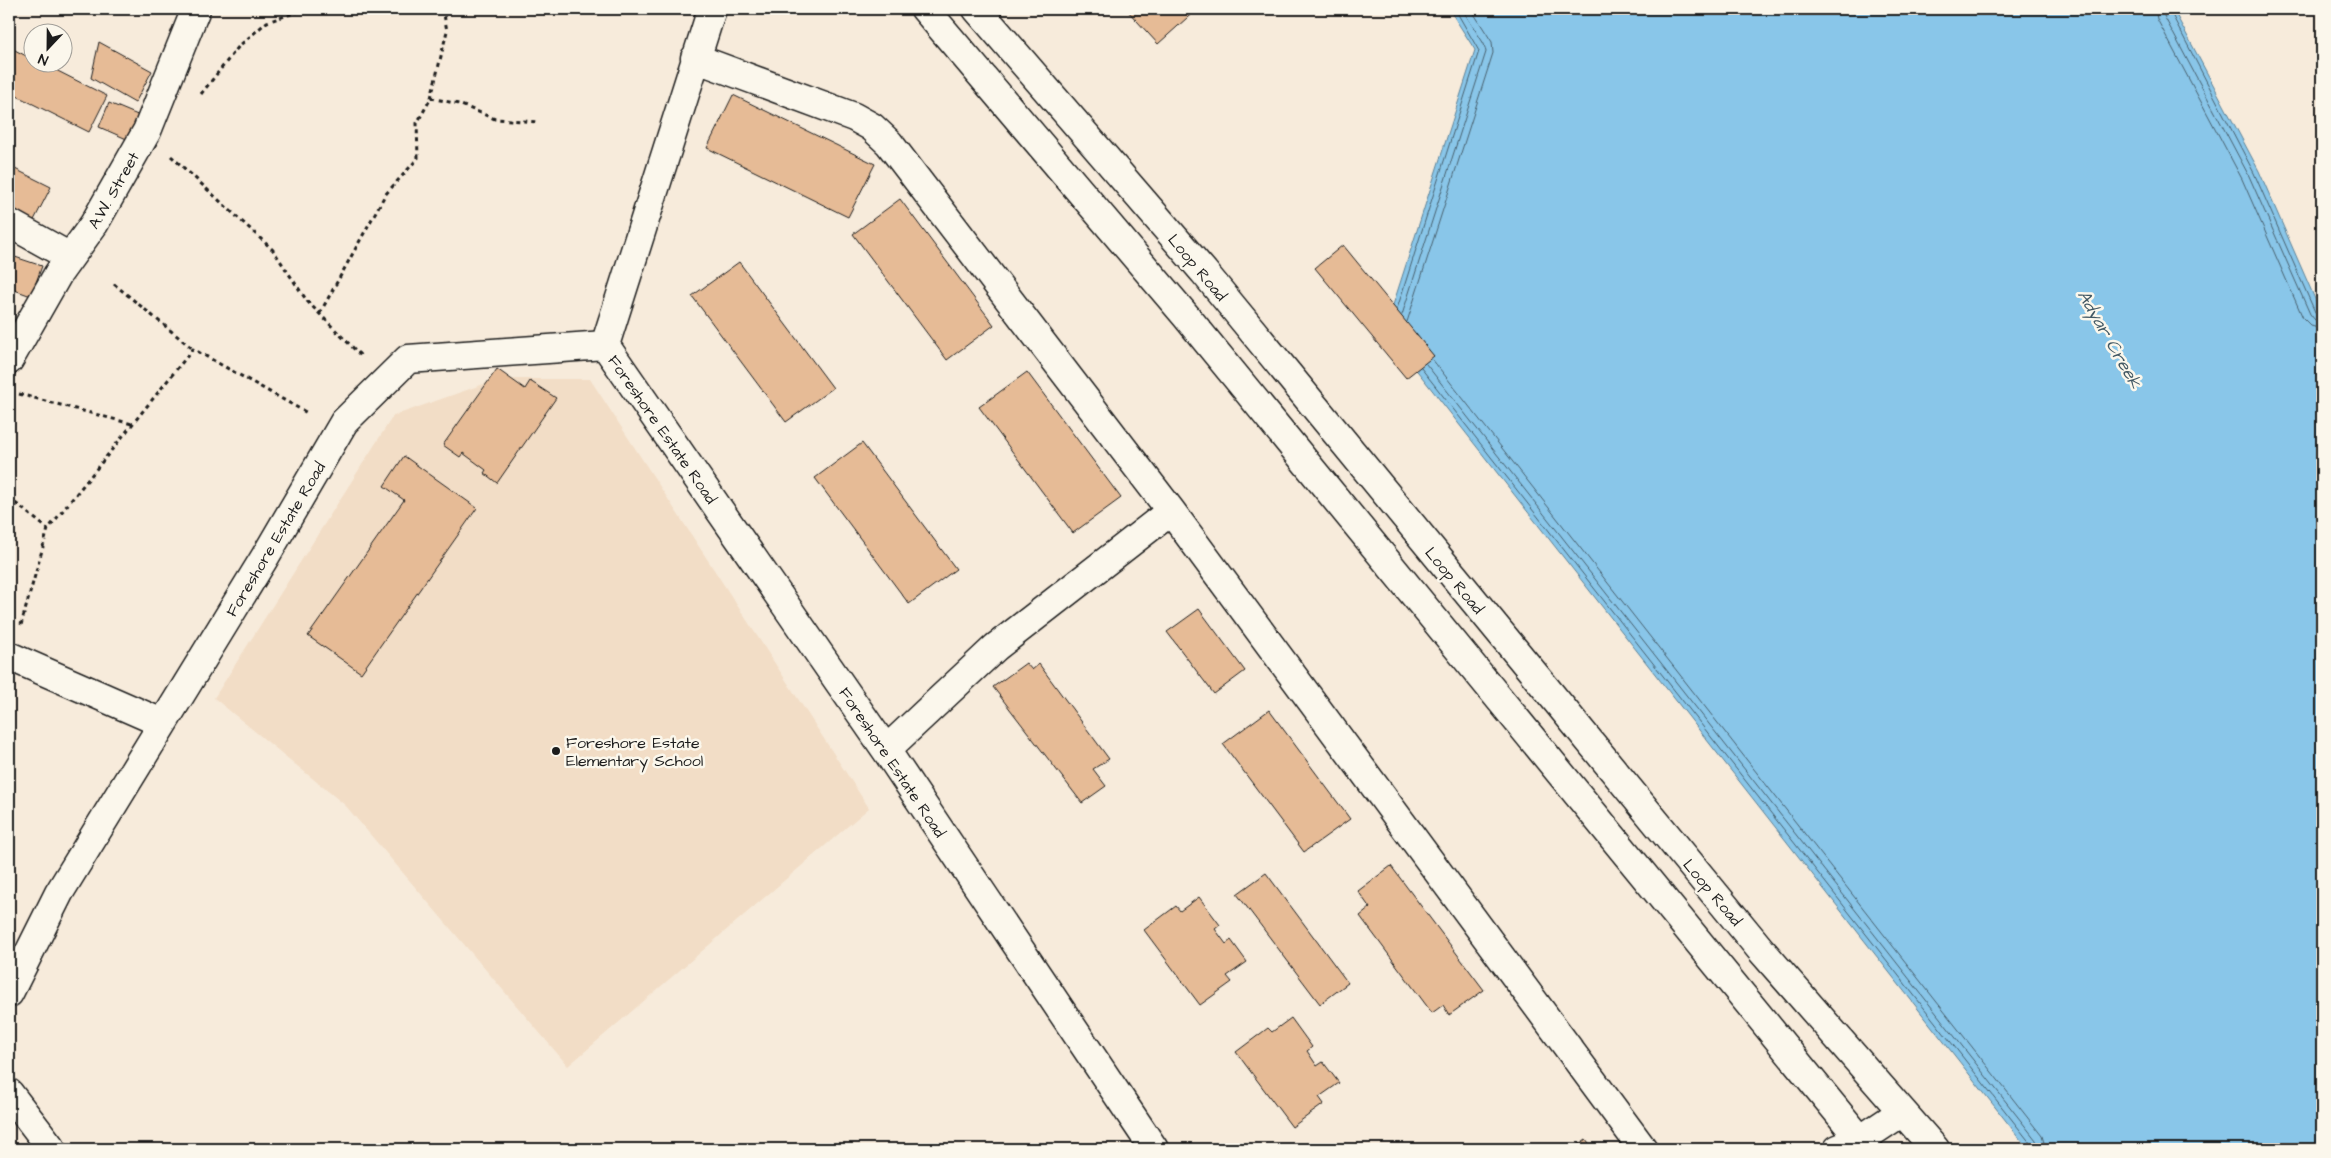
<svg xmlns="http://www.w3.org/2000/svg" width="2331" height="1158" font-family="'Architects Daughter',sans-serif">
  <style>
    .built { fill: #f2ddc6 }
    .water { fill: #89c6e9; stroke: #5d8297 }
    .lines { fill: none; stroke-linecap: round; stroke-linejoin: round }
    .shore { stroke: #48606e; stroke-width: 1 }
    .building { fill: #e6bb96; stroke: #1c1c1c }
    .minor-casing { stroke: #1c1c1c; stroke-width: 31 }
    .path { stroke: #1c1c1c; stroke-width: 3; stroke-dasharray: 4 4; stroke-linecap: butt }
    .minor { stroke: #fbf7ec; stroke-width: 28 }
    .poi-dot { fill: #1c1c1c; stroke: #fbf7ec; stroke-width: 2 }
    .labels { text-anchor: middle; stroke-width: 5; stroke-linejoin: round; paint-order: stroke }
    .street-label { font-size: 16px; fill: #1c1c1c; stroke: #fbf7ec }
    .poi-label { font-size: 16px; fill: #1c1c1c; stroke: #fbf7ec; text-anchor: start }
    .water-label { font-size: 18px; font-style: italic; fill: #425864; stroke: #fbf7ec }
  </style>
  <rect width="100%" height="100%" fill="#f7ebdb"/>
  <filter id="ink" filterUnits="userSpaceOnUse"><feTurbulence type="fractalNoise" baseFrequency=".02" numOctaves="2"/><feDisplacementMap in="SourceGraphic" scale="10" xChannelSelector="R" yChannelSelector="G"/><feConvolveMatrix kernelMatrix="1 2 1 2 8 2 1 2 1" color-interpolation-filters="sRGB"/></filter>
  <g filter="url(#ink)">
    <path class="built" d="M498,379H590L869,808L568,1066L345,805L214,698L393,416Z"/>
    <path class="water" d="M1449,9H2173L2259,171L2322,315V1149H2028L1385,330L1475,50Z"/>
    <g class="lines">
      <path class="shore" d="M2155,9L2157,19L2242,179L2303,318L2311,326L2322,329
        M2163,9L2164,16L2249,176L2310,314L2315,320L2322,321
        M2169,9L2254,173L2315,312L2322,315
        M1397,309L1479,51L1455,9
        M1402,315L1486,52L1484,44L1462,9
        M1407,322L1493,53L1492,42L1471,9
        M1432,359L2042,1136L2046,1149
        M1426,364L2036,1140L2038,1149
        M1421,368L2031,1144L2032,1149"/>
    </g>
    <path class="building" d="M1126,9H1197L1158,44Z
      M99,42L152,71L135,103L91,78Z
      M9,47L32,59V62H40L107,96L89,132L9,92Z
      M733,95L875,164L848,217L707,148Z
      M109,103L140,116L129,140L99,127Z
      M9,166L51,187L31,226L9,215Z
      M900,199L994,325L947,360L853,234Z
      M1343,245L1434,356L1406,378L1315,268Z
      M9,255L42,266L31,296L9,288Z
      M739,262L833,388L786,422L692,296Z
      M497,369L525,389L530,381L556,398L497,483L484,473L486,470L463,453L460,457L443,445Z
      M1027,372L1121,498L1073,533L979,407Z
      M862,443L956,569L909,604L815,478Z
      M404,456L477,508L361,673L308,636L404,500L384,486Z
      M1199,609L1245,671L1214,694L1167,632Z
      M1026,663L1032,670L1039,664L1109,759L1093,769L1106,786L1082,803L993,687Z
      M1269,710L1350,819L1304,852L1223,744Z
      M1391,866L1484,990L1449,1015L1443,1005L1432,1013L1360,916L1370,908L1358,891Z
      M1266,873L1348,983L1320,1004L1237,894Z
      M1199,897L1220,925L1215,929L1226,944L1231,940L1247,962L1227,976L1232,982L1200,1005L1144,930L1176,906L1180,911Z
      M1291,1018L1312,1047L1307,1051L1317,1066L1323,1062L1339,1083L1319,1097L1324,1104L1292,1127L1236,1052L1268,1028L1272,1032Z
      M1586,1139L1593,1149H1572Z"/>
    <g class="lines">
      <g class="minor-casing">
        <path id="minor" d="M925,9L1186,316L1868,1149
          M977,9L1204,272L1761,950L1935,1149
          M695,58L854,117L872,127L889,143L1171,511L1643,1149
          M9,223L70,257
          M605,345L712,9
          M9,360L58,274L94,224L147,131L196,9
          M9,656L162,723
          M886,750L996,647L1171,511
          M9,993L59,893L265,557L344,422L408,359L605,345L886,750L1154,1149
          M9,1093L52,1149
          M1838,1149L1860,1140L1902,1112"/>
      </g>
      <path class="path" d="M201,94L239,46L267,22L306,9
        M431,98L459,104L495,119L539,122
        M171,156L273,250L307,301L363,358
        M114,284L193,349
        M320,313L385,195L418,158L417,123L431,98L447,31L443,9
        M19,394L132,424
        M9,498L48,529
        M21,625L48,529L193,349L309,414"/>
      <use href="#minor" class="minor"/>
    </g>
  </g>
  <circle class="poi-dot" cx="556" cy="751" r="5"/>
  <g class="labels">
    <g class="street-label">
      <text transform="translate(113 190) rotate(-60)" y="6">A.W. Street</text>
      <text transform="translate(1198 267) rotate(50)" y="6">Loop Road</text>
      <text transform="translate(663 429) rotate(55)" y="6">Foreshore Estate Road</text>
      <text transform="translate(275 539) rotate(-59)" y="6">Foreshore Estate Road</text>
      <text transform="translate(1455 580) rotate(50)" y="6">Loop Road</text>
      <text transform="translate(893 762) rotate(56)" y="6">Foreshore Estate Road</text>
      <text transform="translate(1713 892) rotate(50)" y="6">Loop Road</text>
    </g>
    <g class="poi-label">
      <text x="566" y="748">Foreshore Estate<tspan x="566" dy="18">Elementary School</tspan></text>
    </g>
    <g class="water-label">
      <text transform="translate(2110 339) rotate(60)" y="6">Adyar Creek</text>
    </g>
  </g>
  <rect width="2331" height="1158" fill="none" stroke="#fbf7ec" stroke-width="30"/>
  <rect x="15" y="15" width="2301" height="1128" fill="none" stroke="#1c1c1c" stroke-width="2" filter="url(#ink)"/>
  <g transform="translate(48 48) rotate(202)"><circle r="24" fill="#fbf7ec" stroke="#a29f99"/>
  <path d="M0-4L9 19L0 12L-9 19Z" fill="#1c1c1c"/>
  <text y="-8" font-size="14" font-weight="bold" text-anchor="middle" fill="#1c1c1c">N</text>
  </g>
</svg>
